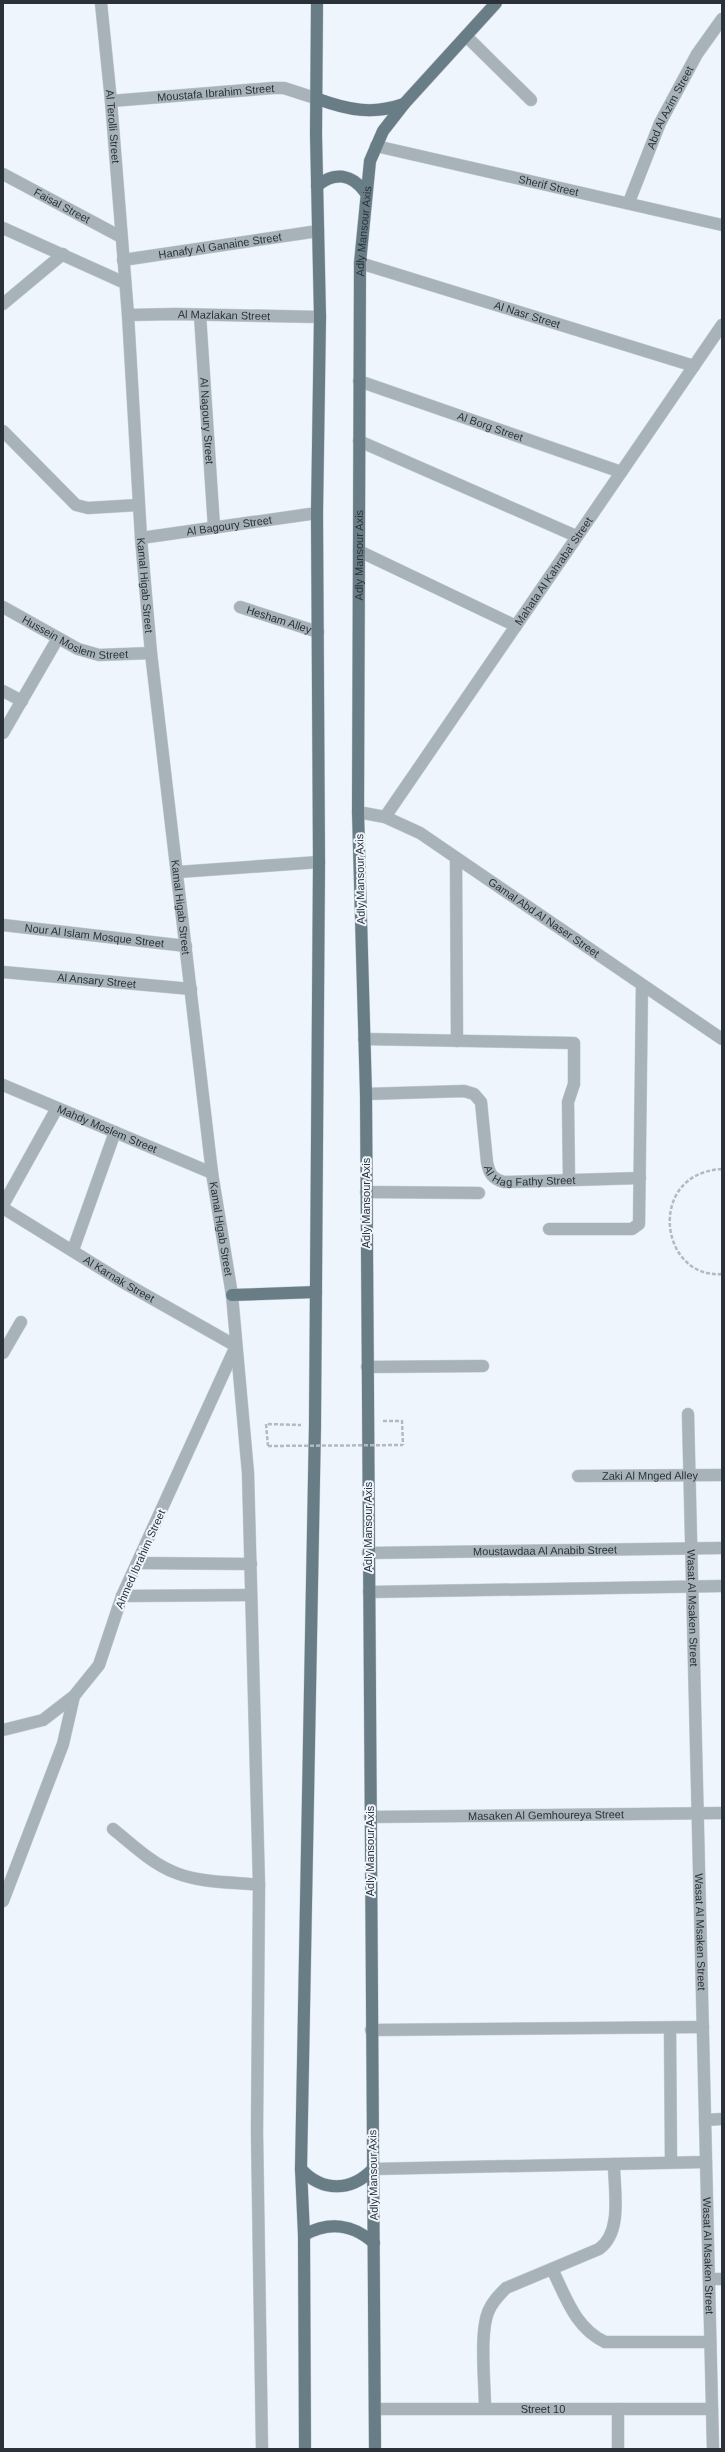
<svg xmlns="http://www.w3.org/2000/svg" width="725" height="2452" font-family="Arial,sans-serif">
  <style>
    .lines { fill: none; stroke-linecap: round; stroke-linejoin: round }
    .minor-casing { stroke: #cbd2da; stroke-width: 13 }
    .major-casing { stroke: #cbd2da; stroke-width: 13 }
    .path { stroke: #b3bac2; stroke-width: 2.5; stroke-dasharray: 4 2; stroke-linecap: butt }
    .minor { stroke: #a8b3b9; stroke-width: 12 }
    .major { stroke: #697d87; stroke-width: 12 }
    .path-bridge { stroke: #b3bac2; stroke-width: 2.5; stroke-dasharray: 4 2; stroke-linecap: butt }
    .labels { text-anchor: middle; stroke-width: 4; stroke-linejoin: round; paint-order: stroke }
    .street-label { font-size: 11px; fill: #2b3139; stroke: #eef5fd }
  </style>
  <rect width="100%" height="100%" fill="#eef5fd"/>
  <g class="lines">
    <g class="minor-casing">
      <g id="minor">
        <path id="s1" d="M101,3L111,101L128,315L141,538L151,653L212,1173L232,1295L248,1473L259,1885L257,2132L262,2449"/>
        <path d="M466,36L531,100"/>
        <path id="s2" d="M111,101L273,88H284L318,99"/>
        <path id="s3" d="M376,146L722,225"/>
        <path id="s4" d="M3,174L121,237"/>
        <path id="s5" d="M629,202L660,123L697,54L722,19"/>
        <path d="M3,228L125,283"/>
        <path id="s6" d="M123,260L318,231"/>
        <path id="s7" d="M360,263L694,366"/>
        <path d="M3,304L63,254"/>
        <path id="s8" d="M128,315L176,314L320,317"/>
        <path id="s9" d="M200,315L214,527"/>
        <path id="s10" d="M359,381L621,472"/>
        <path d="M3,431L76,505L88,508L138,505"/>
        <path d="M359,441L576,536"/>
        <path id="s11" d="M141,538L317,513"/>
        <path d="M359,551L516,626"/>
        <path id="s12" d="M3,607L78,649L99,655L151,653"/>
        <path id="s13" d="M240,607L318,632"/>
        <path d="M3,691L22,701"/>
        <path d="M3,733L58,638"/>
        <path id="s14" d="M358,812L385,817L420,833L722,1039"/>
        <path id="s15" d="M385,817L722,325"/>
        <path d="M456,859L457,1041"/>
        <path d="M178,872L319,862"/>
        <path id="s16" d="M3,925L186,946"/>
        <path id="s17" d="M3,972L191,989"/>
        <path d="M364,1039L574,1043V1084L568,1102L569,1180"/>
        <path id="s18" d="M3,1085L212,1173"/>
        <path id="s19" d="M366,1094L464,1091L474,1094L481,1102L487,1162C489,1174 493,1179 504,1182L640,1178"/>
        <path d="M366,1192L479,1193"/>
        <path d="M3,1205L57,1108"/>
        <path id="s20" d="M3,1208L121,1281L236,1346L122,1596L99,1665L74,1696L43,1720L3,1730"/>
        <path d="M549,1229H632L639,1224L642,985"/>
        <path d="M73,1250L115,1132"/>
        <path d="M3,1353L21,1322"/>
        <path d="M367,1367L483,1366"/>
        <path id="s21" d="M688,1414L713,2449"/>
        <path id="s22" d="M578,1476L722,1475"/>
        <path id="s23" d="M368,1553L722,1548"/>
        <path d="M139,1563L251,1564"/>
        <path d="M369,1592L722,1586"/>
        <path d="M122,1596L251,1595"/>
        <path id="s24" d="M370,1817L722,1813"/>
        <path d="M113,1829C133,1845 152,1864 176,1873C201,1883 233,1882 259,1885"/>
        <path d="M3,1901L63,1744L74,1696"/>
        <path d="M670,2028L671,2162"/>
        <path d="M371,2030L703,2027"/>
        <path d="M705,2120L722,2119"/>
        <path d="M373,2169L706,2162"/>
        <path d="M552,2269C566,2297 575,2328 605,2342H710"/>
        <path d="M709,2279H722"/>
        <path d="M485,2408C485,2384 479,2330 489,2310C493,2301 499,2295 506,2288L599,2249C623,2232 614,2190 614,2164"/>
        <path id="s25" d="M375,2409H712"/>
        <path d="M618,2409V2449"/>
      </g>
    </g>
    <g class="major-casing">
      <g id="major">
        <path d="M318,99C348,110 373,115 404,104"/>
        <path d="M317,186C334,171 352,174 365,192"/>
        <path d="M232,1295L316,1292"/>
        <path d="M301,2169C322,2192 351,2192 373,2169"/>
        <path d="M304,2235C329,2221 353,2224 374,2243"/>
        <path d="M305,2449L304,2235L301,2169L315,1425L319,862L317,513L320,317L316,134L317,3"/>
        <path id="s26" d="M375,2449L366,1094L358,812L360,263L370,161L383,131L404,104L496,3"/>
      </g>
    </g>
    <path class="path" d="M722,1169C646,1173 659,1279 722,1274
      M383,1421H402L403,1445
      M268,1446L266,1424L301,1425"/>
    <use href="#minor" class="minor"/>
    <use href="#major" class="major"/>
    <path class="path-bridge" d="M268,1446L403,1445"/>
  </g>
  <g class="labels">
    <g class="street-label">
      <text dy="4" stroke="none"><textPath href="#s2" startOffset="105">Moustafa Ibrahim Street</textPath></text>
      <text dy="4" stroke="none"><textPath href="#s5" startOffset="103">Abd Al Azim Street</textPath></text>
      <text dy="4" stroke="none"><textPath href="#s1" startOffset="124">Al Terolli Street</textPath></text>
      <text dy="4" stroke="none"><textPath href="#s3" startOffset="177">Sherif Street</textPath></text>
      <text dy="4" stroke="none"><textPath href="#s4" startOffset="67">Faisal Street</textPath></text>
      <text dy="4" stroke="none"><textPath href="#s26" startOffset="2218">Adly Mansour Axis</textPath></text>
      <text dy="4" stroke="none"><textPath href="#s6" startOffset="98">Hanafy Al Ganaine Street</textPath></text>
      <text dy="4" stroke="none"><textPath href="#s7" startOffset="175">Al Nasr Street</textPath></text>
      <text dy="4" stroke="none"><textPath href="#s8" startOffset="96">Al Mazlakan Street</textPath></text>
      <text dy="4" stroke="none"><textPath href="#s9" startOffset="106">Al Nagoury Street</textPath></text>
      <text dy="4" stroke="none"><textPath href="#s10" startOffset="139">Al Borg Street</textPath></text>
      <text dy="4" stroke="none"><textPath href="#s11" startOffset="89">Al Bagoury Street</textPath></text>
      <text dy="4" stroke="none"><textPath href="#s26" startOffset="1894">Adly Mansour Axis</textPath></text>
      <text dy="4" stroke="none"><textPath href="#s15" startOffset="298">Mahata Al Kahraba' Street</textPath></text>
      <text dy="4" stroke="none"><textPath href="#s1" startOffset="584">Kamal Higab Street</textPath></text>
      <text dy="4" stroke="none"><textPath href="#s13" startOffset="41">Hesham Alley</textPath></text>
      <text dy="4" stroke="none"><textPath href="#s12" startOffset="80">Hussein Moslem Street</textPath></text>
      <text transform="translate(360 879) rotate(-91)" y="4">Adly Mansour Axis</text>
      <text dy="4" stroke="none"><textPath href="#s1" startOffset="908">Kamal Higab Street</textPath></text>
      <text dy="4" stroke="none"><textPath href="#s14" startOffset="216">Gamal Abd Al Naser Street</textPath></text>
      <text dy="4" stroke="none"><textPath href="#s16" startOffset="92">Nour Al Islam Mosque Street</textPath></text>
      <text dy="4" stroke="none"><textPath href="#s17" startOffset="94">Al Ansary Street</textPath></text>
      <text dy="4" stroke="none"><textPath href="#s18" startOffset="113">Mahdy Moslem Street</textPath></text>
      <text dy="4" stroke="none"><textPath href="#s19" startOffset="231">Al Hag Fathy Street</textPath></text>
      <text transform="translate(366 1203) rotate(-90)" y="4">Adly Mansour Axis</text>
      <text dy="4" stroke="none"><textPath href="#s1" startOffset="1232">Kamal Higab Street</textPath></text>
      <text dy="4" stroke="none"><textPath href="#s20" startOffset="136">Al Karnak Street</textPath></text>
      <text dy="4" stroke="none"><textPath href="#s22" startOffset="72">Zaki Al Mnged Alley</textPath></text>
      <text transform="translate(368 1527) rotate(-90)" y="4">Adly Mansour Axis</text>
      <text dy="4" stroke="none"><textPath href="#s23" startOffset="177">Moustawdaa Al Anabib Street</textPath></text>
      <text transform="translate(140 1559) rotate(-66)" y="4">Ahmed Ibrahim Street</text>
      <text dy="4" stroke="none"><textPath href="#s21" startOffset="194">Wasat Al Msaken Street</textPath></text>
      <text dy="4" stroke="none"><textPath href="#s24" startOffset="176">Masaken Al Gemhoureya Street</textPath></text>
      <text transform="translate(370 1851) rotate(-90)" y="4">Adly Mansour Axis</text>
      <text dy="4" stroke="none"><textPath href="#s21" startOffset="518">Wasat Al Msaken Street</textPath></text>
      <text transform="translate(373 2175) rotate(-91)" y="4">Adly Mansour Axis</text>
      <text dy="4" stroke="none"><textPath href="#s21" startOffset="842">Wasat Al Msaken Street</textPath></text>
      <text dy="4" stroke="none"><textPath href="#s25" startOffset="168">Street 10</textPath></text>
    </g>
  </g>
  <rect width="725" height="2452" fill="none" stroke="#2b3139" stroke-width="8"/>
</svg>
